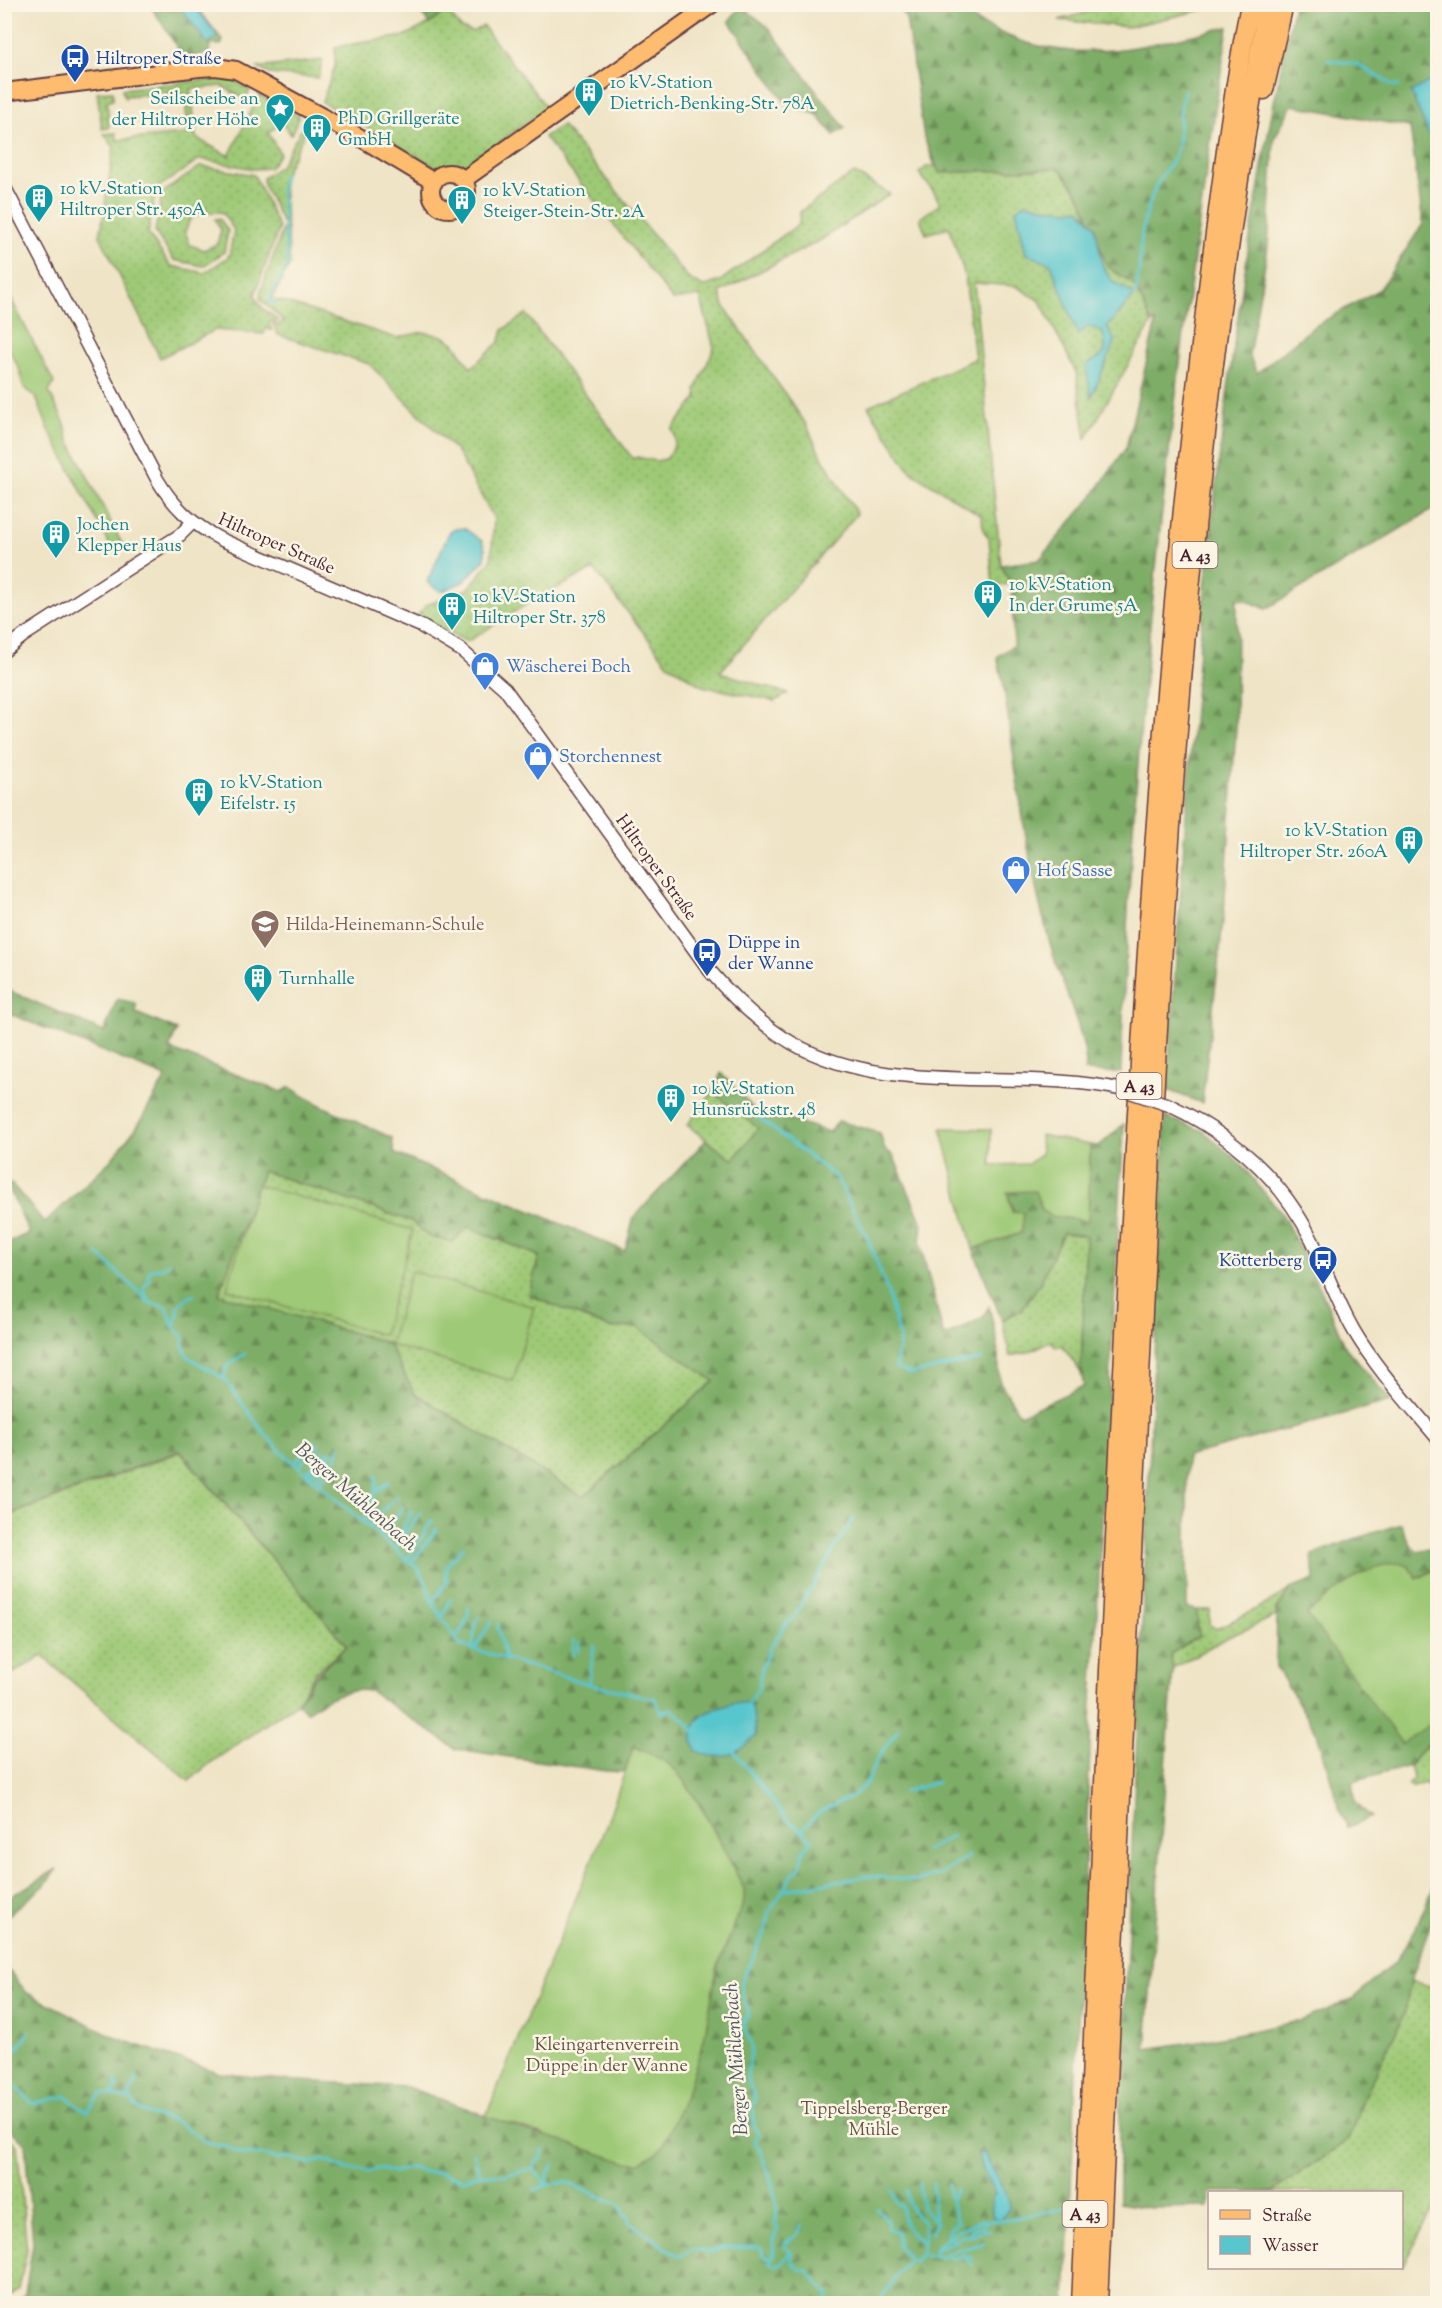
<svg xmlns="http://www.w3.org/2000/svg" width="1442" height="2308" font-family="'Sorts Mill Goudy',serif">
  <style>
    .grass { fill: url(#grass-dots); stroke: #747450; stroke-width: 1.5 }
    .forest { fill: url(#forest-firs); stroke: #646649; stroke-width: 1.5; fill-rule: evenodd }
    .garden { fill: #9ec976; stroke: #747450; stroke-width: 1.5 }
    .water { fill: #59c6cd; stroke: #52727c; stroke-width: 1.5 }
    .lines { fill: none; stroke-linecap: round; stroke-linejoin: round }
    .stream { stroke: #59c6cd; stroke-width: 3 }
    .minor-casing { stroke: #633d42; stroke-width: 15 }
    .major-casing { stroke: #633d42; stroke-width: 20 }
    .highway-casing { stroke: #633d42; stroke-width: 21 }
    .minor { stroke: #fff; stroke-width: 12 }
    .major { stroke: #fdbc6f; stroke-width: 16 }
    .highway { stroke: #fdbc6f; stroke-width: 18 }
    .minor-bridge-casing { stroke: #633d42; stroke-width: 15; stroke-linecap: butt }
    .minor-bridge { stroke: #fff; stroke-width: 12 }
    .labels { text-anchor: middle; stroke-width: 5; stroke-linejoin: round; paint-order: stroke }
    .shield { fill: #fcf5e5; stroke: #7f5f63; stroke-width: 1.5 }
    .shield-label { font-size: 16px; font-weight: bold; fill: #4a1f2b }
    .transit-label { font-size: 18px; fill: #164399; stroke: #fcf5e5; text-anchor: start }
    .culture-label { font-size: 18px; fill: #0d838f; stroke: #fcf5e5; text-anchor: start }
    .street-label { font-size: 18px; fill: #4a1f2b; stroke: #fcf5e5 }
    .shop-label { font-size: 18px; fill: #366cbe; stroke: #fcf5e5; text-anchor: start }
    .education-label { font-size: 18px; fill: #785e54; stroke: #fcf5e5; text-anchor: start }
    .park-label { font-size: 18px; fill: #635242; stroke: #fcf5e5 }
    .water-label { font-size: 20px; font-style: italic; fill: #4f5964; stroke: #fcf5e5 }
  </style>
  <defs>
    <pattern id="grass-dots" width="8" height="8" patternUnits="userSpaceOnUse" patternTransform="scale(1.5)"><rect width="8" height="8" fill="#9ec976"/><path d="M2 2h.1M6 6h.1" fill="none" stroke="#8aac66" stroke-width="1.8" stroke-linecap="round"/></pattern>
    <pattern id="forest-firs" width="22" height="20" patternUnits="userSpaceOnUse" patternTransform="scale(1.5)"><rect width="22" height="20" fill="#7ead67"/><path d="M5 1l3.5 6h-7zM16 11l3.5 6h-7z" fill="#698c55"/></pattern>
  </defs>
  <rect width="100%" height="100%" fill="#fcf5e5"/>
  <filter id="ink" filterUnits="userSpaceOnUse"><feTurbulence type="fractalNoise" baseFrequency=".0167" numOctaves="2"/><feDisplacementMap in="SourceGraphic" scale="12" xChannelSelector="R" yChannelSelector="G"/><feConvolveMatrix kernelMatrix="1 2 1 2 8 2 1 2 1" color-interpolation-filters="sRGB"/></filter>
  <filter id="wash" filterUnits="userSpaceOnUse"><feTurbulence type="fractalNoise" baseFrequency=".008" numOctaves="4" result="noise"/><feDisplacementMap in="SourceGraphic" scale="24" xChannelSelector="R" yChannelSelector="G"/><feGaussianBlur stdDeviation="1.35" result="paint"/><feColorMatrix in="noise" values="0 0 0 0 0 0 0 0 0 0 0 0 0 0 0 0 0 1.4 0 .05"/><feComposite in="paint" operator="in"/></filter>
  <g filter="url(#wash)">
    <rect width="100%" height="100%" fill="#efe4c6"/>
    <path class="grass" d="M456,4L451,16L461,28L472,32L483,26L547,108L466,167L445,166L437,168L322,102L335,66V47L404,36L429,24Z
      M1116,4H1224V5L1128,27L1059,20Z
      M323,60L318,78L270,74L258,68Z
      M225,78L232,79L250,90L245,100L222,86L191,89L196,138L229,156L259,95L299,116L291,135L283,123L268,132L280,154L269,168L254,169L200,159L156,189L148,234L171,266L205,273L229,256L234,230L222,212L202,213L190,219L185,232L190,245L204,250L217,244L221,230L215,219L219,218L228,231L224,252L203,266L174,260L155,232L162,193L201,166L254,175L279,228L255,294C258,308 269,312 279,321H270L269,323L272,330L266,329L264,334L215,330L160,358L100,236L114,147L104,134L116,133L117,140L188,134L185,94L178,95V92L125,96V99L122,89Z
      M113,91V100L107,101L109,128L102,129L97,92Z
      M310,122L284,175L283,185L290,264L271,301L278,300L396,338L423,332L443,336L454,343L471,368L500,341L503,330L526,314L633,459L637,457L656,461L666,459C674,449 678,441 672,429L697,398L696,389L714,348L700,296L673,300L544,137L562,125L689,279L703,287L720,281L799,224L800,212L854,173L890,194L819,241L720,292L724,306L806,424L819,452L857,514L720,672L788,694L775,701L702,686L668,664L594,569L530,602L467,642L417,617L426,605L468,589L491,560L494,519L457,452L369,364L278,335L273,323L279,325L284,321L261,300L260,294L284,226L264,186L263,178L281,165L304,124Z
      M924,137L940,173L1060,168C1095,217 1128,268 1152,323L1086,439L1076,372L1040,301L1016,286L974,283L1001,565L1011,584L993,586L989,538L983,530L982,516L916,475L907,467L868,406L975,359L965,276L949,227L926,234L920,218L940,204L934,192L919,173L926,167L935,166Z
      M713,1092L759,1128L733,1160L687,1125Z
      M263,1171L411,1221L429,1237L468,1227L539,1256L529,1295L609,1328L637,1327L714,1381L583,1497L414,1393L388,1343L218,1294Z
      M1063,1233L1086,1235L1081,1373L1062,1345L1056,1347L1051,1341L1028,1352L1010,1356L1002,1320L1022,1310L1040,1283Z
      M180,1452L347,1646L315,1673L298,1702L209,1764L189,1781L42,1656L5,1678V1517Z
      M1290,1589L1277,1609L1276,1616L1224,1639L1173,1668L1170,1654L1199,1636L1197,1610H1210V1624L1216,1629L1274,1600Z
      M1437,1743V1778L1431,1786L1424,1783L1412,1788L1407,1785L1414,1780L1410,1766L1419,1752Z
      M1411,1981L1437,1988L1438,2200L1402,2267V2192H1272L1348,2140L1365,2094L1404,2015Z
      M4,2133L17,2145L27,2250L19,2289L5,2300Z"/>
    <path class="forest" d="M150,5H195L223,41L221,45L210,44L209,53L184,58Z
      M415,5H455L429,24Z
      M898,5C910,5 944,2 953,5C962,9 971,18 980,23C997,32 1016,40 1035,45C1099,62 1165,41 1228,27C1174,374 1131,722 1121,1073L1085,1071C1091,1049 1061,981 1054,957C1026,867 1017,774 1003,682L997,657L1014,645L1011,584L1001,565L1039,560L1092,497L1126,448L1156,322L1152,323L1135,286L1107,266L1081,197L1060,168L939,173L924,137L906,18Z
      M1294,5H1437V507L1266,609L1246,600L1237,599L1236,727L1224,913L1202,1103L1167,1090C1177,951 1185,812 1197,673C1217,449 1246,224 1294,5ZM1292,105L1410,127L1423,224L1380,289L1313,327L1257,373L1249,355L1268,247L1274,139Z
      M741,6L767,26L845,128L834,135L816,114L787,105L729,21Z
      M5,989L104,1032L117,999L136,1003V1013L177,1030L169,1049L282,1092L290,1087C322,1109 358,1121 392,1138L394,1153L625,1251L634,1217L706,1140L733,1160L758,1128L713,1092L721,1073L753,1108L829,1132L839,1121L880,1133L885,1150L893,1155L922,1223L920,1243L944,1337L982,1318L989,1307L997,1341L1000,1382L1020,1415L1084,1386L1081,1373L1086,1236L1063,1233L1040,1283L1022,1310L1002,1320L973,1249L1021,1233L1007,1192L1035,1191L1043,1211L1052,1216L1088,1221L1090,1145L1099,1146L1124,1124L1092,1702L1066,2303H16L25,2294L33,2243L25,2144L5,2124L4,1961L6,1967L27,1993L117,2038L220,2073L283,2080L407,2087L543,2136L682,2101L689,2086L704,2039L717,1968L744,1901V1889C730,1861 691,1779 667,1763C657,1756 645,1752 634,1747L624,1772L606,1771L456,1749L370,1691C347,1687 325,1699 306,1712L298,1703L315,1676L347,1646L180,1451L5,1516V1244L29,1233L8,1186L11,1183L45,1223L110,1161L137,1127L166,1077L5,1012ZM263,1171L411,1221L429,1237L452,1242L468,1227L539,1256L529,1295L609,1328L637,1327L714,1381L583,1497L414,1393L388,1343L219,1294Z
      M1165,1117L1203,1131L1239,1162L1282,1214L1321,1290L1346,1348L1391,1401L1187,1456V1608L1197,1610L1199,1636L1170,1654L1173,1668L1146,2049L1212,2039L1300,2021L1352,1999L1396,1961L1415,1930L1438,1877L1437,1905L1411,1981L1404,2015L1365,2094L1348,2140L1272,2192H1210L1209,2207L1151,2208L1119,2203V2131Z
      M1401,1524L1410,1545L1418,1551L1437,1546V1568L1417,1579L1408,1566L1389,1564L1362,1573L1401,1744L1437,1719V1743L1419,1752L1410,1766L1352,1782L1356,1803L1371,1817L1348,1827L1342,1817L1317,1733L1276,1667L1277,1609L1290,1589L1314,1580L1312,1555L1354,1539Z
      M57,1869L44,1886L5,1918V1900Z"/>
    <path class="garden" d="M4,285L54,383L49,392L65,424L68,438L123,546L113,551L48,428L36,397L24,387L19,368L5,343Z
      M941,1128L991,1129V1165L1028,1164L1041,1154L1040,1135L1090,1145L1088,1221L1052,1216L1043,1211L1035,1191L1007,1192L1012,1212L1024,1213L1021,1233L973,1249Z
      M257,1185L413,1230L383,1335L227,1289Z
      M411,1271L534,1307L513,1381L390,1345Z
      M1398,1563L1408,1566L1417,1579L1438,1568L1437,1719L1402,1744L1307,1614C1334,1593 1362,1565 1398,1563Z
      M634,1746C644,1752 657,1756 667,1763C690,1778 730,1862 744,1889V1901L717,1968L704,2039L689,2086L663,2146L653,2155L640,2163L625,2162L486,2116L605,1828Z"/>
    <path class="water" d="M178,5H194L218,36L208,44Z
      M1433,79L1437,84V155L1411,92Z
      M1026,203C1043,208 1062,211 1080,209L1095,226L1103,267L1113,282L1135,295L1107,327L1115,341L1091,398L1086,365C1106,354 1108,355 1103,332L1088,326L1078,335L1051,264L1026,254L1016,209Z
      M464,528L482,541L485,549V559L463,582L441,592L427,582L449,533L455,529Z
      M733,1703H747L752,1706L756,1736C735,1755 723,1763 696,1751C691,1740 691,1724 702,1716C709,1710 725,1707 733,1703Z
      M978,2152L984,2153L1008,2198L1009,2209L1000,2221L992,2216V2198L995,2194L983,2170Z"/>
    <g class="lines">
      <path class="stream" d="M1328,60L1357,64L1392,85L1399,86
        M1135,295C1142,270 1138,244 1145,218C1149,204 1154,189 1162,176C1168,166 1175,160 1177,148C1182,128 1177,109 1185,90
        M275,303L268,301L288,264L281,187L284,175
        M747,1109L836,1177L869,1241L887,1290L900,1339L896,1368L911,1374L982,1359
        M98,1254L150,1303L167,1307L173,1326L184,1338L183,1346L188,1357L225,1379L258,1425L280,1451L417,1568L425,1579L432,1602L460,1645L589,1684L656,1699L661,1713L671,1709L684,1719L695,1732
        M149,1301L143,1289L149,1280L148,1274L153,1269L162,1268L169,1263
        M174,1325L179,1312L177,1309C181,1303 187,1297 194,1295
        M225,1379C222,1365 234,1361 245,1354
        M304,1451L312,1440
        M295,1463C300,1453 309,1451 315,1442
        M299,1467C305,1457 313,1455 319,1445
        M307,1473L323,1451
        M310,1476L329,1452
        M315,1480L331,1453
        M319,1484L332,1466L340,1447
        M378,1490L388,1482
        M364,1522C367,1502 379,1496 376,1476
        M369,1526L372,1519L398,1496
        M402,1535L404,1525L412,1512
        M381,1536L403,1507
        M396,1549L402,1537L422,1512
        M407,1560L432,1521
        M411,1563L437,1529
        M432,1602L447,1582C441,1562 455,1560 463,1547
        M443,1615L450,1600
        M498,1625L505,1660
        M455,1637C464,1630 468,1619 469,1608
        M472,1649L476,1622L479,1617
        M474,1650L491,1622
        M578,1652L580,1642
        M573,1655L574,1640
        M589,1684L594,1646
        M747,1706L758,1689L762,1667L770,1648L786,1623L793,1619L809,1591L812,1588L825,1564L854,1518
        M733,1750L785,1817L812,1840L803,1852L800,1867L793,1874L770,1911L765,1932L758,1944L754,1959L746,1971L741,1983L743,1996L749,2013L744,2021V2028L752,2046L747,2077L755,2099L751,2108L754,2112L753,2125L758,2133L755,2141C764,2157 783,2207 775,2223L778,2229L773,2241L774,2257L771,2258
        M904,1792L937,1782
        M802,1830L819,1812L854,1795L866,1784L877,1760L898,1729
        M926,1851L952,1836
        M784,1890L868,1876L916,1881L941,1874L969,1856
        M13,2054C19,2045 25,2042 29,2032
        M4,2075L33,2104L65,2096C73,2101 78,2107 87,2112L101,2093L131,2099C139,2116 157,2115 172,2120C185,2125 193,2135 205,2141C210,2143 213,2143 218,2146L223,2145L243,2155H266L278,2159L286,2157L310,2163L324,2160L348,2170H361L366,2172L378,2169L394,2172L412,2167L424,2172H439L464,2180L479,2174L505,2175L533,2169L547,2185L565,2182L621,2205L623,2214L628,2216L629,2222L672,2252L680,2256L694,2249L711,2252L721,2248L760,2247L766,2257L771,2258
        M112,2095L114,2089L117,2088L116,2080
        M128,2098L132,2088L136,2084V2078
        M474,2153L479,2174
        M533,2169L537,2160L541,2159L543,2150
        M546,2182L548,2181V2173L554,2164
        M919,2183L922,2208L936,2222L931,2234
        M933,2184L934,2218
        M534,2190L547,2185
        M892,2191L897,2203L902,2207C903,2224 908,2233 923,2242L921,2255
        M907,2191C907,2204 913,2214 924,2223L925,2235L923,2242
        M951,2201L956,2189
        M877,2209L886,2217L888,2229L897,2232L899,2248L906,2254L908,2260
        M969,2236L985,2230L990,2231
        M946,2239L951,2227L958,2222L951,2202L948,2184
        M936,2248L954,2242L960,2236H968L974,2228L983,2226L986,2221
        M791,2253L785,2246V2243L797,2235L801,2226
        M933,2255L942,2257L958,2249H964L984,2243
        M948,2256L955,2259L961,2256L969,2261L972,2265
        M961,2256L964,2255L973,2258
        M771,2258L770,2262L774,2265C785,2264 784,2258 791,2253L793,2263L801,2270H807L828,2295L826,2304
        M877,2304L908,2260L914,2261L921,2255H933L937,2245L950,2238L954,2233L981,2220L1000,2221L1070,2207"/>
    </g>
  </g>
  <g filter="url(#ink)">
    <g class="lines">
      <g class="minor-casing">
        <path id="minor" d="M4,186L157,479C173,506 192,524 220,539L421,626L461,650L505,689L710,971C734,999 760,1024 792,1043C890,1099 1017,1066 1124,1090
          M4,651L23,636L180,535L192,523
          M1169,1105C1231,1134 1281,1178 1312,1240C1326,1270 1337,1302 1354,1331C1377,1370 1409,1404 1438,1439"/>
      </g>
      <g class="major-casing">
        <path id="major" d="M4,92L199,68L216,67L236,70L361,138L434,182
          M431 191a18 18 0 1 1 36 0a18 18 0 1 1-36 0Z
          M463,180L712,4"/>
      </g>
      <g class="highway-casing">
        <path id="highway" d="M1264,90L1284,4
          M1081,2304C1103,1833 1119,1361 1151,891C1165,687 1183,483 1209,280C1221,188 1232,95 1250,4
          M1098,2304C1114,1952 1129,1601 1146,1250C1167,834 1193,415 1268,4"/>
      </g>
      <use href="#minor" class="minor"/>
      <use href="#major" class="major"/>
      <use href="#highway" class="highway"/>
      <g class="minor-bridge-casing">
        <path id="minor-bridge" d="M1124,1090L1169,1105"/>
      </g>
      <use href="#minor-bridge" class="minor-bridge"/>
    </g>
  </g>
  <defs>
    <g id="bus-pin" transform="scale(1.5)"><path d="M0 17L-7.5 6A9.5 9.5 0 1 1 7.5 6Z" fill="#1a4fb4" stroke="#fcf5e5"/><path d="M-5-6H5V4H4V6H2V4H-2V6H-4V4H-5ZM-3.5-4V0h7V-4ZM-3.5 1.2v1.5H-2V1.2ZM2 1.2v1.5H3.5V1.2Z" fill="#fff"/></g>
    <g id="building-pin" transform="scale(1.5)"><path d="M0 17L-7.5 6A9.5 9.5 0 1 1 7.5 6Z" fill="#0f9aa8" stroke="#fcf5e5"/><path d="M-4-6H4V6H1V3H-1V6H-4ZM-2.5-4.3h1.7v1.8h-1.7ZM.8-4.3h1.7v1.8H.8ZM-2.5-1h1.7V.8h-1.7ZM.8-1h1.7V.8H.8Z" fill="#fff"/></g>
    <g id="sight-pin" transform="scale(1.5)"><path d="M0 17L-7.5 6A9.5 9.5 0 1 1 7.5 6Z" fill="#0f9aa8" stroke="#fcf5e5"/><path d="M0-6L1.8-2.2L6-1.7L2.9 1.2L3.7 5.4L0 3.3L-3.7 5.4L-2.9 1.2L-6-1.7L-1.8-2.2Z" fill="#fff"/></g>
    <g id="shop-pin" transform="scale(1.5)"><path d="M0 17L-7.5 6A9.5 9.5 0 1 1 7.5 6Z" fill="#3f7fe0" stroke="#fcf5e5"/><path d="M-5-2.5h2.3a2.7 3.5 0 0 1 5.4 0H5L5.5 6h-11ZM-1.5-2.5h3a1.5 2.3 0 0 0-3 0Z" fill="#fff"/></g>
    <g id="school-pin" transform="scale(1.5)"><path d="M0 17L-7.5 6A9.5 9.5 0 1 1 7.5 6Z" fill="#8d6e63" stroke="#fcf5e5"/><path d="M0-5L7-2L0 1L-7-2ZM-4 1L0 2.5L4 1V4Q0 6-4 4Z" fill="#fff"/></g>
  </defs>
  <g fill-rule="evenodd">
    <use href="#bus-pin" x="75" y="58"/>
    <use href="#building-pin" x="589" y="92"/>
    <use href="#sight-pin" x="280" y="108"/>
    <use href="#building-pin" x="317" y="128"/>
    <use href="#building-pin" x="39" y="198"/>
    <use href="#building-pin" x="462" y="200"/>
    <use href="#building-pin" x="56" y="534"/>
    <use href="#building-pin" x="988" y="594"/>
    <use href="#building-pin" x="452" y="606"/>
    <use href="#shop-pin" x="485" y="666"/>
    <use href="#shop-pin" x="538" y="756"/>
    <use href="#building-pin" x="199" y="792"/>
    <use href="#building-pin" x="1409" y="840"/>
    <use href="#shop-pin" x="1016" y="870"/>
    <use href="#school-pin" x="265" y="924"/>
    <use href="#bus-pin" x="707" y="952"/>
    <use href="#building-pin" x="258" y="978"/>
    <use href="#building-pin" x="671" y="1098"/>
    <use href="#bus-pin" x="1323" y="1260"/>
  </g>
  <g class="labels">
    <g class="shield">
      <rect x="1172.5" y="542" width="45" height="26" rx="4.5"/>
      <rect x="1116.5" y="1073" width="45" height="26" rx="4.5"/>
      <rect x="1062.5" y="2201" width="45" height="26" rx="4.5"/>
    </g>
    <g class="shield-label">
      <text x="1195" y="561">A 43</text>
      <text x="1139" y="1092">A 43</text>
      <text x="1085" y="2220">A 43</text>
    </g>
    <g class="transit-label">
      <text x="96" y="64">Hiltroper Straße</text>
      <text x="728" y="948">Düppe in<tspan x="728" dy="21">der Wanne</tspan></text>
      <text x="1302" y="1266" text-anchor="end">Kötterberg</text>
    </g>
    <g class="culture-label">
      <text x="610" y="88">10 kV-Station<tspan x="610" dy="21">Dietrich-Benking-Str. 78A</tspan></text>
      <text x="259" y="104" text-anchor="end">Seilscheibe an<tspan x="259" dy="21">der Hiltroper Höhe</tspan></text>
      <text x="338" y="124">PhD Grillgeräte<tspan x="338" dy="21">GmbH</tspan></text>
      <text x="60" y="194">10 kV-Station<tspan x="60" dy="21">Hiltroper Str. 450A</tspan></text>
      <text x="483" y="196">10 kV-Station<tspan x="483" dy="21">Steiger-Stein-Str. 2A</tspan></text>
      <text x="77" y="530">Jochen<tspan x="77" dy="21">Klepper Haus</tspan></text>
      <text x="1009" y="590">10 kV-Station<tspan x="1009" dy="21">In der Grume 5A</tspan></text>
      <text x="473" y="602">10 kV-Station<tspan x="473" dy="21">Hiltroper Str. 378</tspan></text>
      <text x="220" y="788">10 kV-Station<tspan x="220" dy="21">Eifelstr. 15</tspan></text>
      <text x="1388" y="836" text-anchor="end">10 kV-Station<tspan x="1388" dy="21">Hiltroper Str. 260A</tspan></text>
      <text x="279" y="984">Turnhalle</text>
      <text x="692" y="1094">10 kV-Station<tspan x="692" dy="21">Hunsrückstr. 48</tspan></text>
    </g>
    <g class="street-label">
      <text transform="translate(277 543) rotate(24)" y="6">Hiltroper Straße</text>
      <text transform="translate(657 867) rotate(54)" y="6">Hiltroper Straße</text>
    </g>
    <g class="shop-label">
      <text x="506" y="672">Wäscherei Boch</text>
      <text x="559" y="762">Storchennest</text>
      <text x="1037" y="876">Hof Sasse</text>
    </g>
    <g class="education-label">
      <text x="286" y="930">Hilda-Heinemann-Schule</text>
    </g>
    <g class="park-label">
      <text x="607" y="2050">Kleingartenverrein<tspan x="607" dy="21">Düppe in der Wanne</tspan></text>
      <text x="874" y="2114">Tippelsberg-Berger<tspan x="874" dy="21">Mühle</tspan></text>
    </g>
    <g class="water-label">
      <text transform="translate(357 1496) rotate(41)" y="7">Berger Mühlenbach</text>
      <text transform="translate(735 2059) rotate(-94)" y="7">Berger Mühlenbach</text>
    </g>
  </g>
  <rect width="1442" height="2308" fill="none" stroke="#fcf5e5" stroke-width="24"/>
  <rect x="1208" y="2191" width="195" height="78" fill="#fcf5e5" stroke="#b59f9b" stroke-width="1.5"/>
  <rect x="1220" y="2210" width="30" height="9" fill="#fdbc6f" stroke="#b59f9b" stroke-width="1.5"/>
  <text x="1262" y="2221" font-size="18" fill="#4a1f2b">Straße</text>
  <rect x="1220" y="2236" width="30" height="18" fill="#59c6cd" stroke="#b59f9b" stroke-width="1.5"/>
  <text x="1262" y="2251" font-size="18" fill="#4a1f2b">Wasser</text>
</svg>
